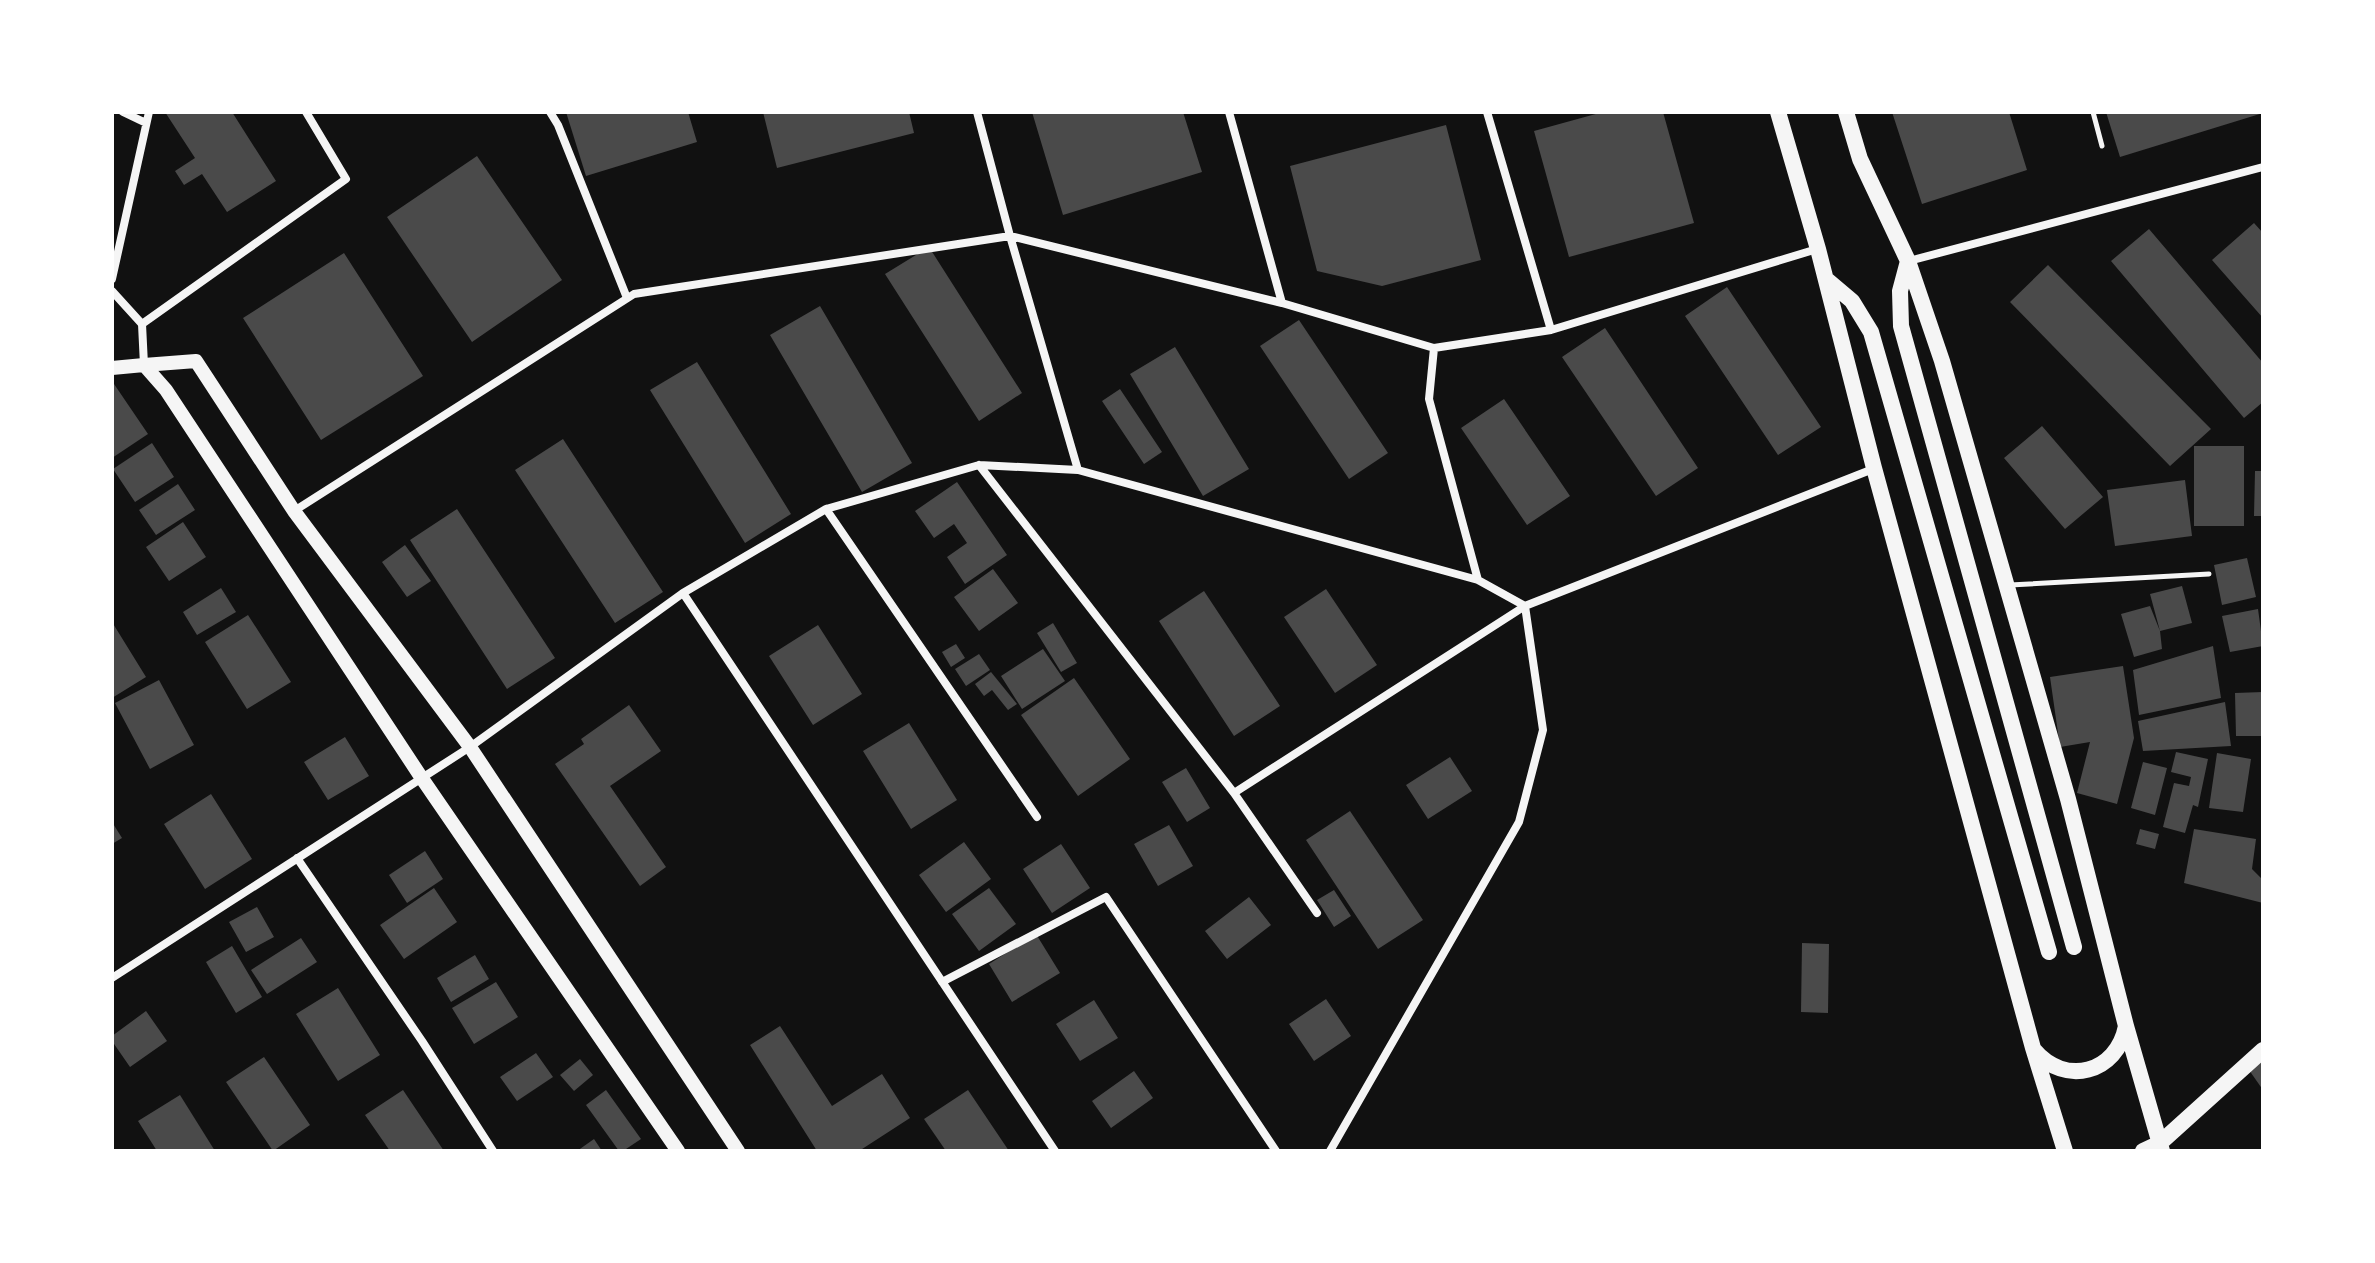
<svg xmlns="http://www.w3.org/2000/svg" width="2375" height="1263" font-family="'Roboto Condensed',sans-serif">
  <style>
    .building { fill: #4a4a4a }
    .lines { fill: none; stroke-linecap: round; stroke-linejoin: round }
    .service { stroke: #f5f5f5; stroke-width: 5 }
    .minor { stroke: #f5f5f5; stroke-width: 8 }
    .tertiary { stroke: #f5f5f5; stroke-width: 14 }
    .secondary { stroke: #f5f5f5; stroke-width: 16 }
  </style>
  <rect width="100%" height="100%" fill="#111"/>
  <path class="building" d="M165,112H232L276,181L227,212L202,174L184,185L175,171L195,158Z
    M566,112H688L697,142L586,176Z
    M763,112H909L914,133L777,168Z
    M1032,112H1183L1202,172L1063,215Z
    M1603,112H1663L1694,223L1569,257L1534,131Z
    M1892,112H2009L2027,170L1922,204Z
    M2106,112H2263V113L2120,157Z
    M1446,125L1481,260L1382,286L1317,271L1290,166Z
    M477,156L562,280L472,342L387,217Z
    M2254,223L2263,233V318L2212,260Z
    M2149,229L2263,363V402L2244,418L2111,261Z
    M929,247L1022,393L979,421L885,274Z
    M344,253L423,376L321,440L243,318Z
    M2048,265L2211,429L2170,466L2010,302Z
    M1727,287L1821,427L1778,455L1685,316Z
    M820,306L912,463L862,492L770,335Z
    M1299,320L1388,453L1349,479L1260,346Z
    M1605,328L1698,468L1656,496L1562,357Z
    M1175,347L1249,469L1203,496L1130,374Z
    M697,362L791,514L745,543L650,390Z
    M112,381L148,434L112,458Z
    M1120,389L1162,452L1144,464L1102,401Z
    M1504,399L1570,496L1527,525L1461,428Z
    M2042,426L2103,497L2065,529L2004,458Z
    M563,439L663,592L615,623L515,470Z
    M152,443L174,477L135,502L113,469Z
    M2194,446H2244V526H2194Z
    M2255,471H2263V516H2254Z
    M2185,480L2192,536L2115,546L2107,490Z
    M957,482L1007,555L965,584L947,557L967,543L954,524L934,538L915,511Z
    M178,484L195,510L156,535L139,510Z
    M457,509L555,658L507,689L410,540Z
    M183,522L206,557L169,581L146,547Z
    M405,545L431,581L407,597L382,562Z
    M2247,558L2256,597L2222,605L2214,565Z
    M993,569L1018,603L979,631L954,597Z
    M2182,586L2192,623L2160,631L2150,594Z
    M221,588L236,612L197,635L183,612Z
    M1326,589L1377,665L1335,693L1284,617Z
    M1204,591L1280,706L1234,736L1159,621Z
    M2150,606L2160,631L2162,649L2134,657L2121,614Z
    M2258,609L2263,646L2230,652L2222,616Z
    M248,615L291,682L247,709L205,642Z
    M112,622L146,677L112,698Z
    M1053,623L1077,663L1061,672L1037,633Z
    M818,625L862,694L813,725L769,656Z
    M956,644L965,658L951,667L942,652Z
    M2213,646L2221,698L2139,715L2133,670Z
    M1043,649L1065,681L1022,709L1001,676Z
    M979,654L990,670L966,686L955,669Z
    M2123,666L2134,738L2117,804L2077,793L2090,742L2060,747L2050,677Z
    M991,672L1017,704L1008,710L992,690L984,696L975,684Z
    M1074,678L1130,759L1078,796L1021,715Z
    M159,680L194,745L150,769L115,703Z
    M2263,692V736H2236L2235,693Z
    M2225,702L2231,746L2143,751L2138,721Z
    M629,705L661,751L610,786L666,867L640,886L555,764L584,744L581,739Z
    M909,723L957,800L911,829L863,751Z
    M345,737L369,776L328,800L304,762Z
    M2176,752L2208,759L2198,807L2193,805L2185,833L2163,827L2174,783L2189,786L2191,777L2171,772Z
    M2217,753L2251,759L2243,812L2209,808Z
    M1450,757L1472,791L1428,819L1406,785Z
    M2143,762L2167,768L2155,815L2131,808Z
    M1186,768L1210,808L1187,822L1162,782Z
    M211,794L252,859L205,889L164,824Z
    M1350,811L1423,920L1378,949L1306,840Z
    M112,822L122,838L112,844Z
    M1169,825L1193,866L1158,886L1134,844Z
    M2140,829L2159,834L2155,849L2136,844Z
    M2194,829L2256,839L2252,869L2263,880V903L2184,883Z
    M964,842L991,879L946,912L919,875Z
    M1061,844L1090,888L1052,913L1023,869Z
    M425,851L443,879L407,903L389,875Z
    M434,888L457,922L404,959L380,925Z
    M989,888L1016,924L979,951L952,914Z
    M1334,890L1351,916L1334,927L1317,900Z
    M1249,897L1271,925L1227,959L1205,931Z
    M257,907L274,937L246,952L229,922Z
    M1036,934L1060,973L1012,1002L989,964Z
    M301,938L317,962L267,994L251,970Z
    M1802,943L1829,944L1828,1013L1801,1012Z
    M232,946L262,997L236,1013L206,962Z
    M475,955L489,979L451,1002L437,978Z
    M496,982L518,1017L474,1044L452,1008Z
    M338,988L380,1055L338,1081L296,1014Z
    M1326,999L1351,1036L1314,1061L1289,1024Z
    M1094,1000L1118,1038L1080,1061L1056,1024Z
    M146,1011L167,1041L130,1067L112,1041V1036Z
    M780,1026L832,1106L882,1074L910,1118L859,1151H817L750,1045Z
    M536,1053L553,1077L517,1101L500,1077Z
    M264,1057L310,1125L273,1151L226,1082Z
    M580,1059L593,1075L574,1091L560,1075Z
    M2263,1060V1090L2249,1070Z
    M1134,1071L1153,1098L1111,1128L1092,1101Z
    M403,1090L444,1151H390L365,1115Z
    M606,1090L641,1139L623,1151H619L586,1105Z
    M968,1090L1009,1151H946L924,1119Z
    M180,1095L215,1151H157L138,1121Z
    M594,1139L602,1151H577Z"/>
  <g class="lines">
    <path class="service" d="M2093,112L2102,146
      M2010,585L2209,574"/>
    <path class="minor" d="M123,112L146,123
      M550,112L558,125L627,298
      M977,112L1010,236L1078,470
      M1229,112L1282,303
      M1487,112L1551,330
      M1909,261L2263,167
      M112,279L149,112
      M112,291L142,324L144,365
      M142,324L346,179L306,112
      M1434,348L1429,399L1478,580
      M979,465L1234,793L1317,913
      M826,509L1037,817
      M294,511L634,294L1010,236L1282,303L1434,348L1551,330L1817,249
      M683,593L1055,1151
      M1234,793L1525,606L1873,469
      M297,858L422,1041L493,1151
      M112,978L470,747L683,593L826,509L979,465L1078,470L1478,580L1525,606L1543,730L1519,822L1330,1151
      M942,982L1106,897L1276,1151"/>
    <path class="tertiary" d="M112,368L144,365
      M678,1151L421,777L166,390L144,365L196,361L294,511L470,747L738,1151"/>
    <path class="secondary" d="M1778,112L1818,249L1874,468L2033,1048L2065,1151
      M1846,112L1860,159L1908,261L1942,361L2068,799L2126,1026L2162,1151
      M1908,261L1900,291L1901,326L2074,947
      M1826,279L1852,301L1871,332L2049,952
      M2034,1050C2065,1087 2117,1073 2126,1026
      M2143,1151L2160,1143L2263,1050"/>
  </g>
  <rect width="2375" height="1263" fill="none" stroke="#ffffff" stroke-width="228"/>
</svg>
